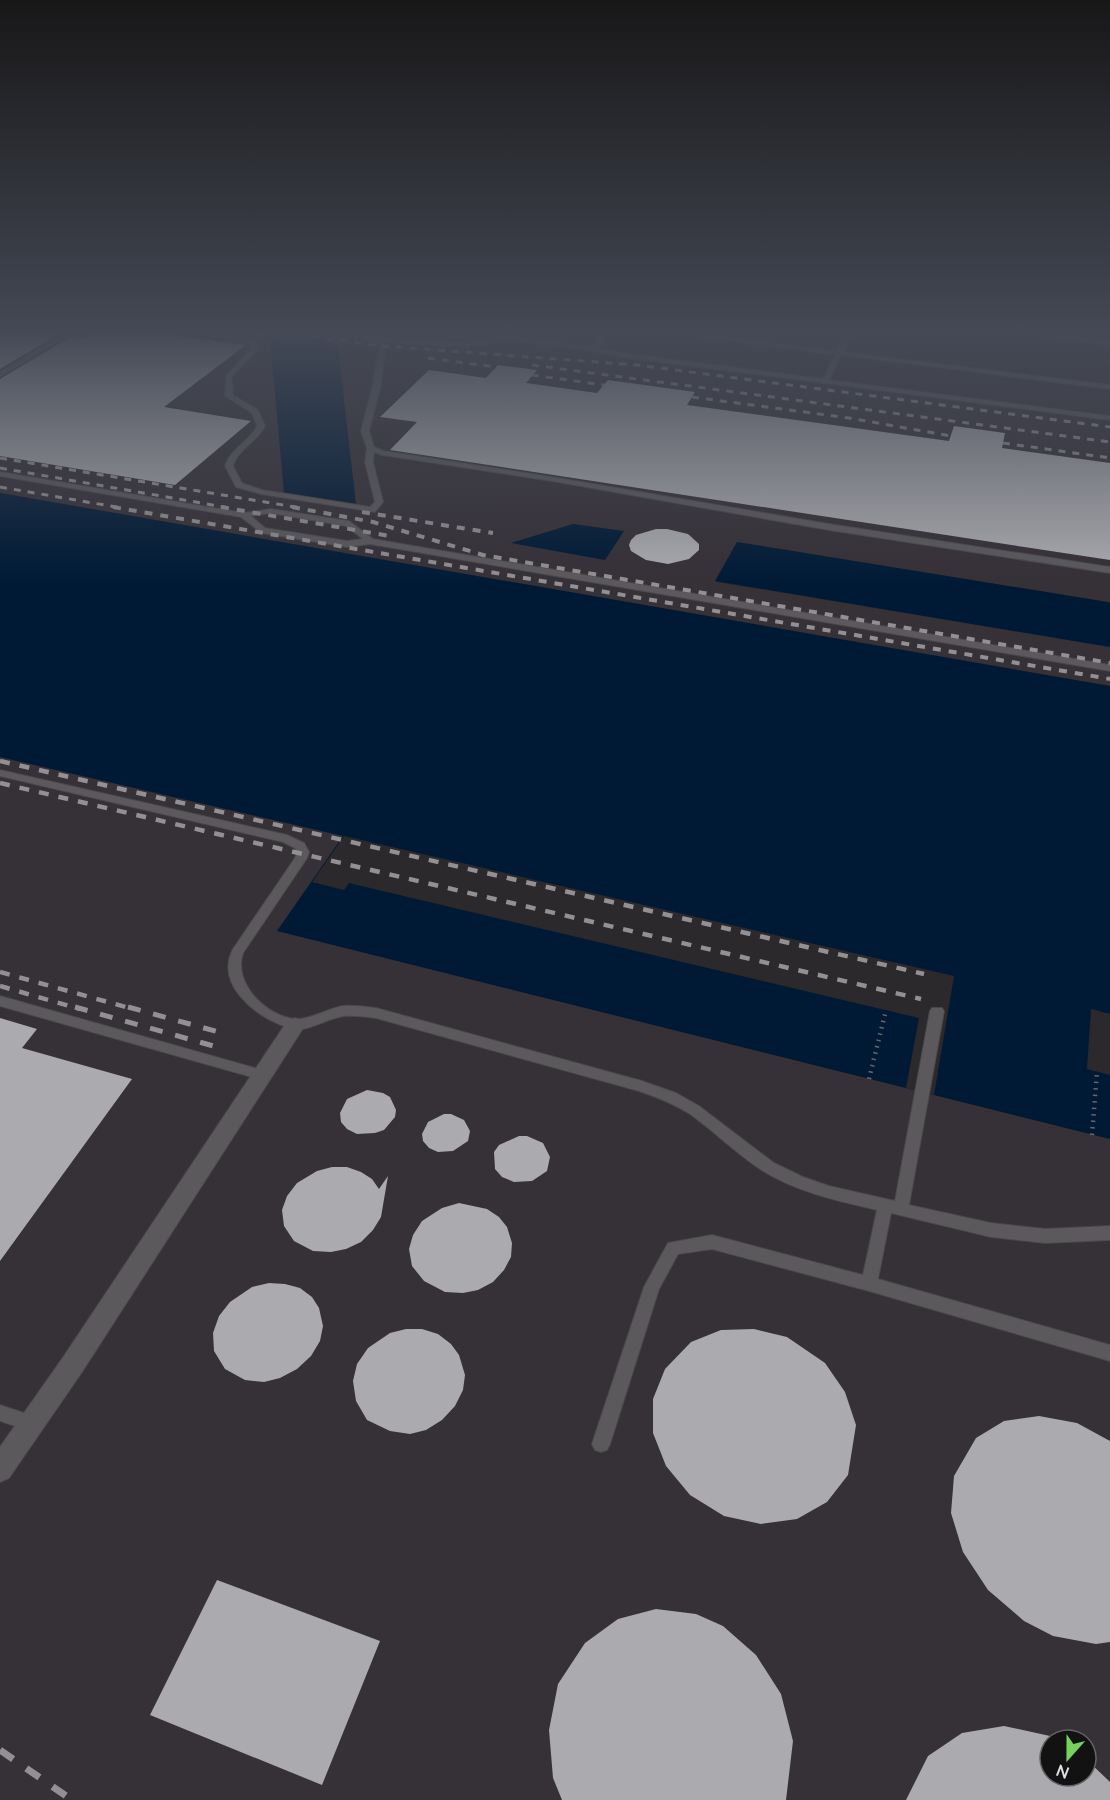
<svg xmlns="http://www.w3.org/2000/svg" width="1110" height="1800" font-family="Lato,sans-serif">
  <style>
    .built { fill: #363037; fill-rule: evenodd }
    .water { fill: #001a36 }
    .pier { fill: #2b292b }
    .building { fill: #ababaf }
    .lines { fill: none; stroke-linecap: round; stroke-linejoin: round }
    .lane-casing { stroke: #494849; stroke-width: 2 }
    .street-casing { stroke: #494849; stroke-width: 2 }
    .path { stroke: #676567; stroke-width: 4.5; stroke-dasharray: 1.5 5; stroke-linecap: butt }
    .lane { fill: #5b595c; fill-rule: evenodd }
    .street { fill: #5b595c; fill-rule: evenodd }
    .rail-far4 { stroke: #929092; stroke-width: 3; stroke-dasharray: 7 7; stroke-linecap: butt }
    .rail-far3 { stroke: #929092; stroke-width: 4; stroke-dasharray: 8 8; stroke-linecap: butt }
    .rail-far2 { stroke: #929092; stroke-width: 4.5; stroke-dasharray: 10 10; stroke-linecap: butt }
    .rail-far1 { stroke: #929092; stroke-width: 5; stroke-dasharray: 13 13; stroke-linecap: butt }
    .rail { stroke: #929092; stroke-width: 7; stroke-dasharray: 16 16; stroke-linecap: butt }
  </style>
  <rect width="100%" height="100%" fill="#2b292b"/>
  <path class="built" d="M0,331H1110V603L737,542L716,582L1110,647V686L0,493Z
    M0,757L344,836L278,931L1110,1139V1800H0ZM1050,1740H1086V1776H1050Z"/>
  <path class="water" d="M257,331H314L338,348L356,504L284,493L270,338Z
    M0,493L1110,686V1139L277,931L343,836L0,757Z
    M573,524L624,531L605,560L511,543Z
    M737,542L1108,602L1110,603V647L715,581Z"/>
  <path class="pier" d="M344,836L954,976L934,1095L906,1088L919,1018L349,883L344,890L312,882Z
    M1091,1009L1110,1014V1075L1087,1069Z"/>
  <path class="building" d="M0,331H43L59,334L0,369Z
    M94,331H142L246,345L164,407L251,421L175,485L0,456V379L72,336L84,338Z
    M498,365L537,370L526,383L597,393L608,380L695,392L687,405L949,441L954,426L1005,433L1002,448L1110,463V560L390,450L417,422L380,417L429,370L486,378Z
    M656,529H667L688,534L699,544V550L689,559L668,564L646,560L631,551L629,545L631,540L636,535Z
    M0,1018L37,1029L22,1048L132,1079L0,1261Z
    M367,1090L383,1093L390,1097L396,1110L395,1117L384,1130L375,1133L357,1134L347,1129L341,1122L340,1113L347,1099Z
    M444,1114H451L464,1120L470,1131L468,1141L453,1151L438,1152L429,1148L423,1141L422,1134L428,1122Z
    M519,1136H527L543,1143L550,1157L547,1171L532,1181L514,1182L502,1177L495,1169L494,1152L499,1145Z
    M332,1167H347L361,1172L372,1179L379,1189L388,1176L381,1217L373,1230L361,1242L346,1249L331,1252L313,1251L294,1241L284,1226L282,1210L287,1196L297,1183L317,1171Z
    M459,1203L487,1209L499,1217L507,1227L512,1243L511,1257L504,1270L493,1282L478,1290L463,1293L445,1292L424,1281L412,1266L409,1249L413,1235L422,1221L442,1208Z
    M269,1283L285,1284L300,1288L312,1297L319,1308L323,1326L320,1341L311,1356L297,1369L280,1378L264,1382L245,1380L225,1369L214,1351L213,1333L219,1316L230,1302L252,1287Z
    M406,1329H422L438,1334L451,1344L459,1355L465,1375L463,1390L455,1406L442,1420L426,1430L410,1434L390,1431L367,1420L356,1401L353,1381L357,1364L368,1348L390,1333Z
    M754,1329L787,1337L825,1363L845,1392L856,1425L848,1475L827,1502L797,1519L761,1524L724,1516L690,1495L666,1466L653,1433V1399L665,1369L691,1342L721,1330Z
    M1039,1416L1077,1423L1110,1441V1642L1096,1644L1053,1636L1024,1621L988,1590L963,1552L951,1513L954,1476L976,1438L1004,1421Z
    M217,1580L380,1641L322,1785L150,1715Z
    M656,1609L696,1614L723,1626L756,1655L781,1694L793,1741L786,1800H562L553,1778L549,1730L558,1684L585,1643L618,1619Z
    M1004,1726L1050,1736V1776H1086V1759L1110,1782V1800H906L928,1756L962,1733Z"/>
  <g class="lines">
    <g class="lane-casing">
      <path id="lane" d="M68,331H76L0,377V372Z
        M182,331C195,331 244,334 254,340C255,341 258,347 259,348L232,376L233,395L258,410L265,426C257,442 238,449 233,466L242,483L262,490L370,507L375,502L365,462L367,448L361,431L373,385L379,347L368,340L337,331L413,341L453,342L483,341L503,335L592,347L605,331H612L598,348L622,353L823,379L835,355L660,331H680L837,351L847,331H853L843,352L1110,385V389L841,355L829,380L1110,416V420L622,357L594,351L503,339L484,345L453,346L379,342L385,346L381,385L369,431L374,447L384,451L552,477L829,524L1110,567V573L829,530L552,481L382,455L374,452L373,462L383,502L375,512L261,494L236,487L225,466C231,448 249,442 257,426L252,413L225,396L226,376L252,348L250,343L245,342Z
        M419,331H437L474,338L471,340Z
        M1005,331H1026L1110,341V345Z
        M0,472L244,513L271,509L349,521L373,539L1110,665V671L370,544L347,547L262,533L241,517L0,476ZM271,513L346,526L363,539L347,541L265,528L251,516Z
        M0,770L287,835L304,843L309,852L307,858L243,953C233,983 265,1015 294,1019C307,1021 329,1008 343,1006C354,1005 366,1007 376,1008L642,1081L676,1093L699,1106L774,1163L803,1177L829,1186L895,1201L930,1011L932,1008H942L944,1011L909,1205L991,1223L1045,1229L1110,1226V1240L1045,1243L991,1237L891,1213L878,1279L1110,1345V1361L869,1291L712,1249L678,1254L659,1289L610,1444L607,1450L601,1452L595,1450L592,1444L644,1287L668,1243L712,1235L863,1275L877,1210C838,1201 797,1192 763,1171C737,1154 715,1132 690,1114C674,1104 657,1097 639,1091L376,1018C366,1017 354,1015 344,1016C329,1018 308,1031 294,1030C290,1030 285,1026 281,1025C253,1014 215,983 233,949L295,858L297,852L295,848L283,842L0,776Z
        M0,996L262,1070L267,1071L269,1075L267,1079L262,1080L0,1006Z
        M0,1405L36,1417L39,1423L36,1429L30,1431L0,1421Z"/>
    </g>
    <g class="street-casing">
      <path id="street" d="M295,1018L302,1020L305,1025L302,1030L82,1372L9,1478L0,1482V1447L64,1356L288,1020Z"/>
    </g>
    <path class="path" d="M869,1079L886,1010
      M1092,1135L1097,1072"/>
    <use href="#lane" class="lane"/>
    <use href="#street" class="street"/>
    <path class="rail-far4" d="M230,331L279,338
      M271,331L382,346L637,365L1110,427
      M428,358L496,367
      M532,365L1110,442
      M532,375L604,385
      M692,397L849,418L951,436
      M1003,443L1110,458
      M0,458L301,508
      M0,468L230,508
      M0,487L122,508"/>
    <path class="rail-far3" d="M113,507L1110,679
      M221,507L390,536
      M292,507L373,522L483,555L1110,663
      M362,512L493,533"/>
    <path class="rail-far2" d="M0,761L924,974
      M0,783L921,999
      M0,972L133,1009
      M0,986L80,1009"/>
    <path class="rail-far1" d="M75,1007L217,1047
      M128,1007L226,1034"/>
    <path class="rail" d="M0,1750L72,1800"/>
  </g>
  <linearGradient id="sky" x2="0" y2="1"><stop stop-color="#181718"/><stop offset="0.57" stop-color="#444955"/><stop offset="1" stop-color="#444955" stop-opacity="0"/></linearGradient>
  <rect width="1110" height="583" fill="url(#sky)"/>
  <g transform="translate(1068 1758) rotate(201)"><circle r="28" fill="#131213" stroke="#656465" stroke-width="1.5"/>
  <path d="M0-4.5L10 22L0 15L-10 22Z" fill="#76d25a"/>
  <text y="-9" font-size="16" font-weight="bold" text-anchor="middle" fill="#e1e0e1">N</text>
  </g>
</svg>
